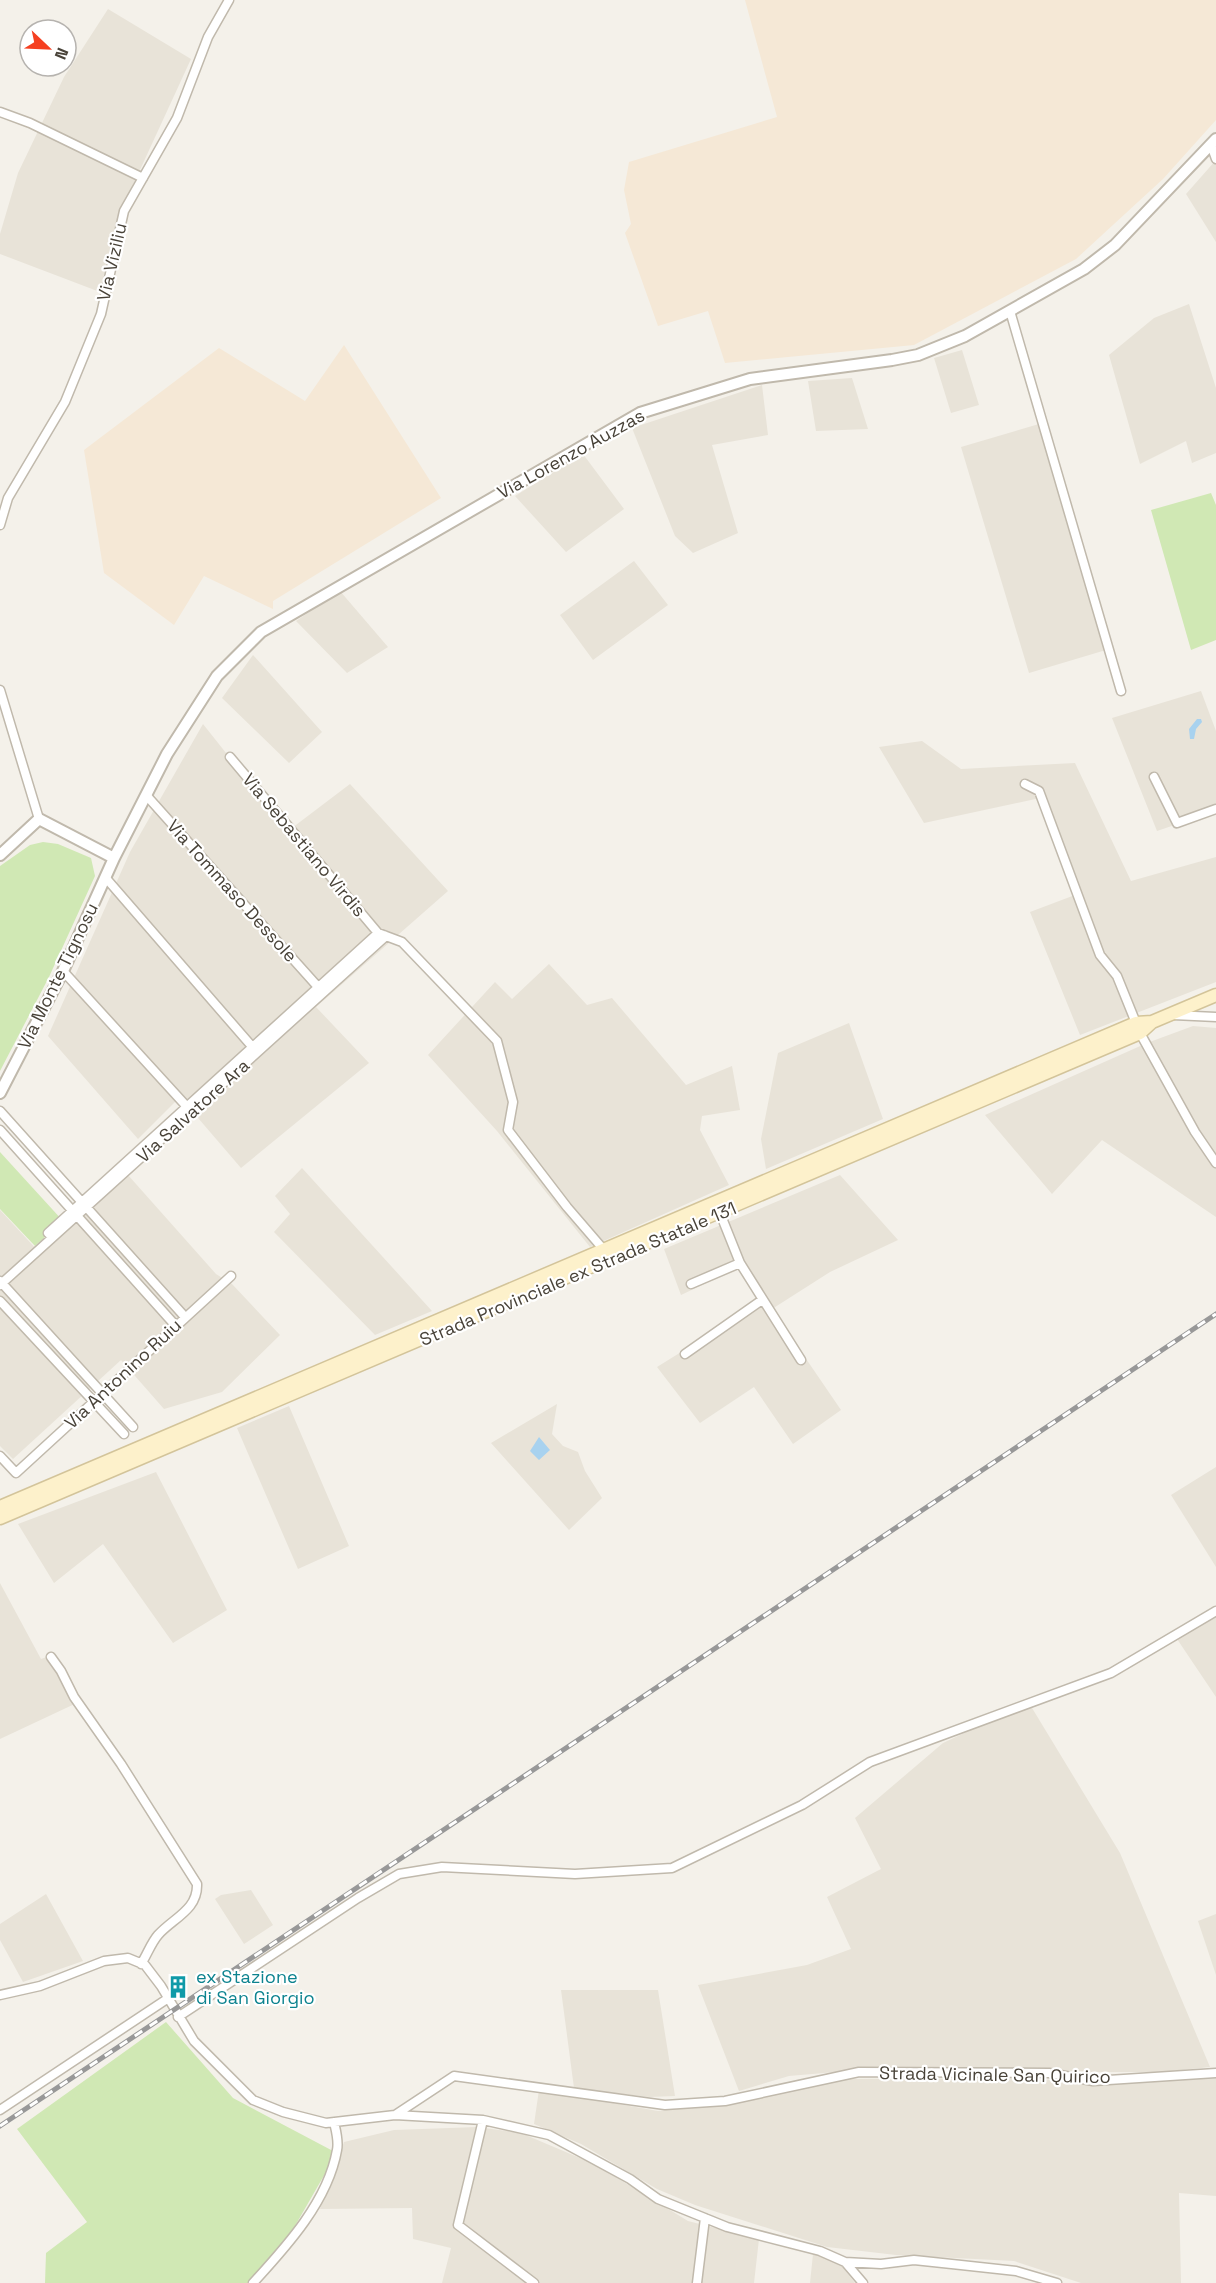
<svg xmlns="http://www.w3.org/2000/svg" width="1216" height="2283" font-family="'Space Grotesk',sans-serif">
  <style>
    .residential { fill: #e8e3d8 }
    .commercial { fill: #f5e8d6 }
    .green { fill: #d0e8b4 }
    .water { fill: #a8d2ef }
    .lines { fill: none; stroke-linecap: round; stroke-linejoin: round }
    .minor-casing { stroke: #c0b9ac; stroke-width: 11 }
    .tertiary-casing { stroke: #c0b9ac; stroke-width: 14 }
    .secondary-casing { stroke: #d3c49a; stroke-width: 15 }
    .minor { stroke: #fff; stroke-width: 8 }
    .tertiary { stroke: #fff; stroke-width: 10 }
    .secondary { stroke: #fdf1cb; stroke-width: 12 }
    .rail-casing { stroke: #989898; stroke-width: 5 }
    .rail { stroke: #fff; stroke-width: 3; stroke-dasharray: 9; stroke-linecap: butt }
    .labels { text-anchor: middle; stroke-width: 4.5; stroke-linejoin: round; paint-order: stroke }
    .street-label { font-size: 18px; fill: #484238; stroke: #fff }
    .culture-label { font-size: 18px; fill: #0d838f; stroke: #fff; text-anchor: start }
  </style>
  <rect width="100%" height="100%" fill="#f4f1ea"/>
  <path class="residential" d="M108,9L191,59L116,222L100,292L0,254V234L18,173L64,77Z
    M1216,160V242L1186,194Z
    M1189,304L1216,388V453L1192,463L1186,441L1140,464L1109,355L1154,318Z
    M962,350L979,405L951,413L934,358Z
    M852,378L868,429L816,431L808,381Z
    M762,385L768,435L712,445L738,533L693,553L675,536L632,428Z
    M1039,424L1106,650L1029,673L961,447Z
    M583,454L624,509L566,552L515,496Z
    M634,561L668,605L593,660L560,615Z
    M340,591L388,647L347,673L296,621Z
    M253,655L322,732L289,763L222,698Z
    M1201,691L1216,731V811L1157,831L1112,718Z
    M203,724L288,831L350,784L448,891L316,1007L369,1063L241,1168L180,1097L138,1139L48,1036L130,852Z
    M922,741L961,769L1075,763L1131,881L1216,857V982L1080,1035L1030,912L1075,895L1040,798L924,823L879,747Z
    M549,964L587,1005L612,998L686,1085L732,1066L740,1110L702,1116L700,1130L729,1185L590,1247L497,1131L428,1055L495,982L512,999Z
    M849,1023L883,1119L766,1169L761,1139L778,1053Z
    M1193,1026L1216,1028V1217L1102,1140L1052,1194L985,1115L1147,1043Z
    M302,1168L432,1311L375,1335L274,1232L290,1214L275,1196Z
    M128,1175L216,1274L232,1284L280,1335L222,1392L164,1409L121,1360L13,1459L0,1446V1210L40,1253Z
    M840,1175L898,1240L830,1272L772,1309L841,1410L793,1444L754,1387L700,1423L657,1367L765,1300L742,1266L681,1295L664,1249Z
    M557,1404L552,1434L563,1446L578,1452L585,1471L602,1498L569,1530L491,1443Z
    M289,1406L349,1546L298,1569L237,1428Z
    M1216,1467V1567L1171,1495Z
    M156,1472L227,1610L173,1643L103,1544L54,1583L18,1524Z
    M0,1583L41,1659L52,1655L81,1701L0,1739Z
    M1216,1616V1697L1177,1639Z
    M1029,1703L1120,1853L1210,2067L1163,2072H956L894,2067L789,2076L739,2091L698,1985L807,1965L851,1949L827,1897L881,1869L855,1818L943,1743Z
    M251,1890L273,1925L244,1944L215,1899L221,1895Z
    M46,1894L83,1961L23,1982L0,1940V1924Z
    M1216,1914V1975L1198,1921Z
    M561,1990H658L675,2096L649,2097L574,2088Z
    M1216,2074V2196L1179,2193L1181,2283H1081L1014,2261L896,2255L827,2247L695,2205L657,2189L581,2144L534,2124L539,2090L658,2111L709,2105L847,2079L1021,2078L1091,2082Z
    M477,2127L521,2133L594,2164L688,2221L759,2239L754,2283H442L451,2248L413,2239L412,2208L320,2209L344,2142L394,2130Z
    M813,2254L838,2261L855,2283H810Z"/>
  <path class="commercial" d="M745,0H1216V120L1163,179L1076,259L914,345L725,363L708,311L658,326L625,233L631,224L624,190L629,162L777,117Z
    M344,345L441,498L273,601V609L204,576L174,625L104,573L84,450L219,348L305,401Z"/>
  <path class="green" d="M1211,493L1216,505V640L1191,650L1151,510Z
    M43,842L58,844L91,858L95,876L49,977L0,1071V866L30,845Z
    M0,1152L63,1221L35,1246L0,1209Z
    M166,2022L233,2098L333,2151L330,2165L280,2252L253,2283H45L46,2253L87,2222L17,2129Z"/>
  <path class="water" d="M1197,719H1201L1202,722L1196,729L1194,739H1190L1189,729Z
    M539,1437L550,1450L539,1460L530,1451Z"/>
  <g class="lines">
    <g class="minor-casing">
      <path id="minor" d="M0,112L30,123L143,178
        M1211,145L1216,159
        M1010,311L1121,691
        M0,525L8,498L65,402L101,314L124,211L177,118L208,37L229,0
        M0,690L39,819
        M230,757L378,933L402,942L497,1041L513,1102L508,1130L567,1207L604,1250
        M1154,777L1177,823L1216,809
        M1025,784L1039,791L1100,955L1117,976L1136,1023
        M146,795L319,988
        M105,877L255,1050
        M63,971L189,1109
        M1173,1015L1216,1017
        M1140,1033L1195,1132L1216,1163
        M0,1111L185,1317
        M0,1130L175,1325
        M720,1213L740,1263L801,1360
        M48,1233L378,933
        M0,1281L133,1427
        M691,1284L740,1263
        M0,1285L386,936
        M0,1301L124,1434
        M685,1354L762,1300
        M0,1456L16,1473L231,1276
        M51,1657L61,1671L74,1697L121,1764L197,1884C198,1910 173,1918 158,1935C151,1943 147,1955 141,1964
        M0,1995L40,1986L104,1961L128,1958L145,1965L161,1986L194,2041L253,2100L283,2112L326,2123L395,2115L483,2120L549,2135L630,2179L658,2199L727,2227L820,2251L845,2262L881,2264L914,2260L961,2265L1016,2271L1057,2283
        M178,2017L358,1898L399,1874L442,1867L575,1874L672,1868L802,1805L870,1762L1111,1673L1216,1611
        M0,2110L167,1999
        M395,2115L454,2076L665,2105L725,2101L859,2072L1049,2073L1093,2081L1216,2073
        M483,2120L458,2225L534,2283
        M845,2262L863,2283
        M253,2283C287,2246 328,2201 337,2150C339,2141 336,2131 334,2122
        M697,2283L705,2218"/>
    </g>
    <g class="tertiary-casing">
      <path id="tertiary" d="M0,855L39,819L114,858
        M0,1093L63,971L114,858L167,754L217,676L261,632L640,413L750,379L892,360L918,355L965,336L1084,269L1115,245L1216,139"/>
    </g>
    <g class="secondary-casing">
      <path id="secondary" d="M0,1507L1136,1023L1152,1022
        M0,1518L1140,1033L1152,1022L1216,995"/>
    </g>
    <use href="#minor" class="minor"/>
    <use href="#tertiary" class="tertiary"/>
    <use href="#secondary" class="secondary"/>
    <g class="rail-casing">
      <path id="rail" d="M0,2126L1216,1314"/>
    </g>
    <use href="#rail" class="rail"/>
  </g>
  <defs>
    <g id="building-bare" transform="scale(1.8)"><path d="M-4-6H4V6H1V3H-1V6H-4ZM-2.5-4.3h1.7v1.8h-1.7ZM.8-4.3h1.7v1.8H.8ZM-2.5-1h1.7V.8h-1.7ZM.8-1h1.7V.8H.8Z" fill="#0f9aa8" stroke="#fff" stroke-width="2.5" paint-order="stroke"/></g>
  </defs>
  <g fill-rule="evenodd">
    <use href="#building-bare" x="178" y="1987"/>
  </g>
  <g class="labels">
    <g class="street-label">
      <text transform="translate(112 262) rotate(-77)" y="6">Via Viziliu</text>
      <text transform="translate(571 454) rotate(-29)" y="6">Via Lorenzo Auzzas</text>
      <text transform="translate(304 845) rotate(50)" y="6">Via Sebastiano Virdis</text>
      <text transform="translate(232 891) rotate(48)" y="6">Via Tommaso Dessole</text>
      <text transform="translate(58 976) rotate(-64)" y="6">Via Monte Tignosu</text>
      <text transform="translate(193 1111) rotate(-42)" y="6">Via Salvatore Ara</text>
      <text transform="translate(578 1274) rotate(-23)" y="6">Strada Provinciale ex Strada Statale 131</text>
      <text transform="translate(123 1374) rotate(-43)" y="6">Via Antonino Ruiu</text>
      <text transform="translate(995 2075) rotate(1)" y="6">Strada Vicinale San Quirico</text>
    </g>
    <g class="culture-label">
      <text x="196" y="1983">ex Stazione<tspan x="196" dy="21">di San Giorgio</tspan></text>
    </g>
  </g>
  <g transform="translate(48 48) rotate(113)"><circle r="28" fill="#ffffff" stroke="#b6b3af" stroke-width="1.5"/>
  <path d="M0-4.5L10 22L0 15L-10 22Z" fill="#f53f20"/>
  <text y="-9" font-size="16" font-weight="bold" text-anchor="middle" fill="#484238">N</text>
  </g>
</svg>
